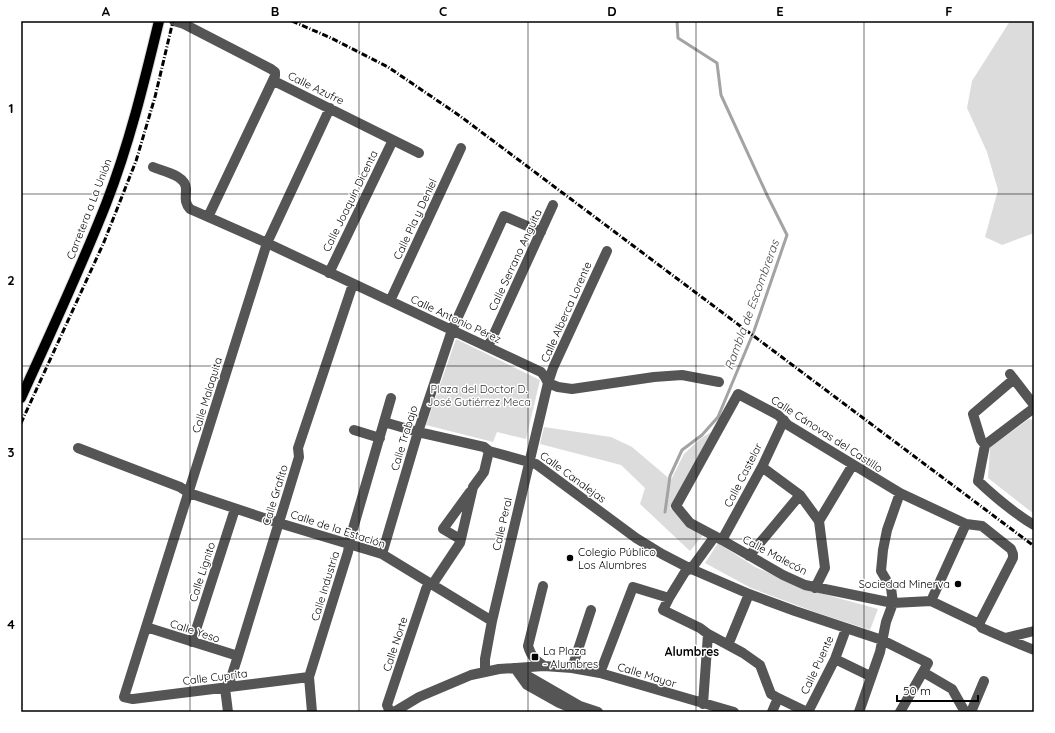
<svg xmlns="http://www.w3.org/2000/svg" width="1055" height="733" font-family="Quicksand,sans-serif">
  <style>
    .green { fill: #dcdcdc }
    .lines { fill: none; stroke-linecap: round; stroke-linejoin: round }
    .stream { stroke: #a3a3a3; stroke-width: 3 }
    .major-casing { stroke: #dbdbdb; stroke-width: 12 }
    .minor { stroke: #555; stroke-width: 10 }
    .major { stroke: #000; stroke-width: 10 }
    .rail { stroke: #000; stroke-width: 3; stroke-dasharray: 6 2 1 2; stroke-linecap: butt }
    .grid { fill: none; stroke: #000; stroke-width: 1; stroke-opacity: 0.55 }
    .poi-dot { fill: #000; stroke: #fff; stroke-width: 1.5 }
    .labels { text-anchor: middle; stroke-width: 3; stroke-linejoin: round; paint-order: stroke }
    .street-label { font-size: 11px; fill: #000; stroke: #fff }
    .park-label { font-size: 11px; fill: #333; stroke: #fff }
    .poi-label { font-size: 11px; fill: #000; stroke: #fff; text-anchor: start }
    .water-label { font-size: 12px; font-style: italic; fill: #444; stroke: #fff }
    .neighbourhood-label { font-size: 12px; font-weight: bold; fill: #000; stroke: #fff }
    .neatline { fill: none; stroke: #000; stroke-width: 1.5 }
    .grid-label { font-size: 13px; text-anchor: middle; font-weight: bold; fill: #000 }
  </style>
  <rect width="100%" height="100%" fill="#fff"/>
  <path class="green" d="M1010,21H1034V233L1002,245L985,237L998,190L987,152L967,108L972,81Z
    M456,339L540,380L526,439L497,432L493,442L426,425Z
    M1029,419L1034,420V514L988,478L990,447Z
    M544,427L611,437L632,447L671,480L684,454L700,439L711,432L670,508L703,535L690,551L640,504L645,488L621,465L540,444Z
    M718,543L755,567L805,589L878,609L870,630L815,612L751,588L705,563Z"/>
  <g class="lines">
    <path class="stream" d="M665,512L670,476L682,450L702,435L718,417L754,331L787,235L767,195L721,95L717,63L678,38L677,21"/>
    <g class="major-casing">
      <path id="major" d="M21,398C50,334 80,270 106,204C129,145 144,83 159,21"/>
    </g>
    <path class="minor" d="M174,21L184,24L271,69L275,72V76L208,217
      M274,81L419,153
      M153,167C162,171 186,175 186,189C186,198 184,202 190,209L267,243L541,372L545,377L548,383L558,387L572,389L654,377L682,375L719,382
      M329,273L393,140
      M390,301L461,148
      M488,347L553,205
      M1010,374L1034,405
      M1034,408L985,445L978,481C995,497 1014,513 1034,525
      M384,422L418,432L484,447L489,451L536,464L636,538L662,554L689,568L749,594L795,611L882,640L928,663L900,712
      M354,430L380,438
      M985,445L981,440L973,414L1014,379
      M78,448L180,487L189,493L279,523L382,554L492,621
      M762,467L800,495L819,521L825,568L815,588
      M819,521L852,466
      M460,539L443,529L470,492
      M722,540L762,467L784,420
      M382,554L418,432L452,330L504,216L541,232
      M749,556L800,495
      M432,585L460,543L473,487L484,472L489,451
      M543,586L528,646C531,656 535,660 544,666
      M669,598L663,610L700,628L708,634L743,653L760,665L771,694L778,698
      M931,601L966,524
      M979,624L1013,558V554L1011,549L982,526L966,524L900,493L788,425L778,415L738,394L676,506L690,523L722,540L783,575L805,585L893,603L931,601L979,624L982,628L1005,638L1034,631
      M146,627L238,656
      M1005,638L1034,650
      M192,642L235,509
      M728,645L749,594
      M835,659L870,676
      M514,668L580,706L598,712
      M572,668L591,610
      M485,671V659L492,621L548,383L553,368L607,251
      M517,671L527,685L559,703L576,710
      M923,672L952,689L965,712
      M600,673L633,587L669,598L685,572L694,565L715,536
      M309,677L133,699L124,697L267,243L330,108
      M703,704L708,634
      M228,712L225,688L230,681L238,656L299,457L298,448L353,284
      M312,712L309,677L348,552L350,539L391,398
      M390,712L387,705L426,589L429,583
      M394,712L419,697L471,675L499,669L544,666L572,668L600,673L734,712
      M772,712L778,698L807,712
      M808,712L835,659L846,629
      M859,712L880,652L886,622L893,603L891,588L881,571L883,550L887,530L900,493
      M971,712L984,681"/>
    <use href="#major" class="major"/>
    <path class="rail" d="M292,21L331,38L388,67L460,116L1034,546
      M21,423L104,242L136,161L155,97L173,21"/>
  </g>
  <path class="grid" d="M190,21V712M359,21V712M528,21V712M696,21V712M864,21V712M21,194H1034M21,366H1034M21,539H1034"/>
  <g class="poi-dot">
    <circle cx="570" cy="558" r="4"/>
    <circle cx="958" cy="584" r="4"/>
    <rect x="531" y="653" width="8" height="8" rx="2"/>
  </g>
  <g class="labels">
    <g class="street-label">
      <text transform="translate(316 88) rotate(26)" y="4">Calle Azufre</text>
      <text transform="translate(350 201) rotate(-64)" y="4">Calle Joaquín Dicenta</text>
      <text transform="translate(89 209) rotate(-69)" y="4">Carretera a La Unión</text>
      <text transform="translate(415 219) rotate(-65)" y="4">Calle Pla y Deniel</text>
      <text transform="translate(515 260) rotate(-65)" y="4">Calle Serrano Anguita</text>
      <text transform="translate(566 312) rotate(-66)" y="4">Calle Alberca Lorente</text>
      <text transform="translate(456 319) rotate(25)" y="4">Calle Antonio Pérez</text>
      <text transform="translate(207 395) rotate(-73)" y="4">Calle Malaquita</text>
      <text transform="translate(827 434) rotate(33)" y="4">Calle Cánovas del Castillo</text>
      <text transform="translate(404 438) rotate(-73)" y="4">Calle Trabajo</text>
      <text transform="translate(743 475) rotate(-63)" y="4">Calle Castelar</text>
      <text transform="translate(573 477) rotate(36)" y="4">Calle Canalejas</text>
      <text transform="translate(275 495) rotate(-73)" y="4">Calle Grafito</text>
      <text transform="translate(502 524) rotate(-77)" y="4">Calle Peral</text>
      <text transform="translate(338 529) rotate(18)" y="4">Calle de la Estación</text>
      <text transform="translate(775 555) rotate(28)" y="4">Calle Malecón</text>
      <text transform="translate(202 572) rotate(-72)" y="4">Calle Lignito</text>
      <text transform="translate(325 586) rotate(-73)" y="4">Calle Industria</text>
      <text transform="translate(195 631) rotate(18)" y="4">Calle Yeso</text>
      <text transform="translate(395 644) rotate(-72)" y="4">Calle Norte</text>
      <text transform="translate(817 665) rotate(-65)" y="4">Calle Puente</text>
      <text transform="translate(647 675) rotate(17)" y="4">Calle Mayor</text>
      <text transform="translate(215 677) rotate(-7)" y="4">Calle Cuprita</text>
    </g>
    <g class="park-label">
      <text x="479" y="393">Plaza del Doctor D.<tspan x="479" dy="13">José Gutiérrez Meca</tspan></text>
    </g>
    <g class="poi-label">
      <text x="578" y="556">Colegio Público<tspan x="578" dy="13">Los Alumbres</tspan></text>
      <text x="950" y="588" text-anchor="end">Sociedad Minerva</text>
      <text x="543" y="655">La Plaza<tspan x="543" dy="13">- Alumbres</tspan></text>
    </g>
    <g class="water-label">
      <text transform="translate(752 305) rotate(-70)" y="4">Rambla de Escombreras</text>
    </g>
    <g class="neighbourhood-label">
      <text x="692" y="656">Alumbres</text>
    </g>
  </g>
  <rect width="1055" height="733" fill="none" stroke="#ffffff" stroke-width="44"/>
  <path d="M897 695v6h81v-6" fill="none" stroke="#000000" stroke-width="2"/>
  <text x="903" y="695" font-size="12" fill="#000000" stroke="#ffffff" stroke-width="3" paint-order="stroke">50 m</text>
  <rect x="22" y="22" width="1011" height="689" class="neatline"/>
  <g class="grid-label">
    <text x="106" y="16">A</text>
    <text x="275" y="16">B</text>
    <text x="443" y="16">C</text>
    <text x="612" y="16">D</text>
    <text x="780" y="16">E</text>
    <text x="949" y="16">F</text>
    <text x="11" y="113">1</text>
    <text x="11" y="285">2</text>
    <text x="11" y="457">3</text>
    <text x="11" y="629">4</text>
  </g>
</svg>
